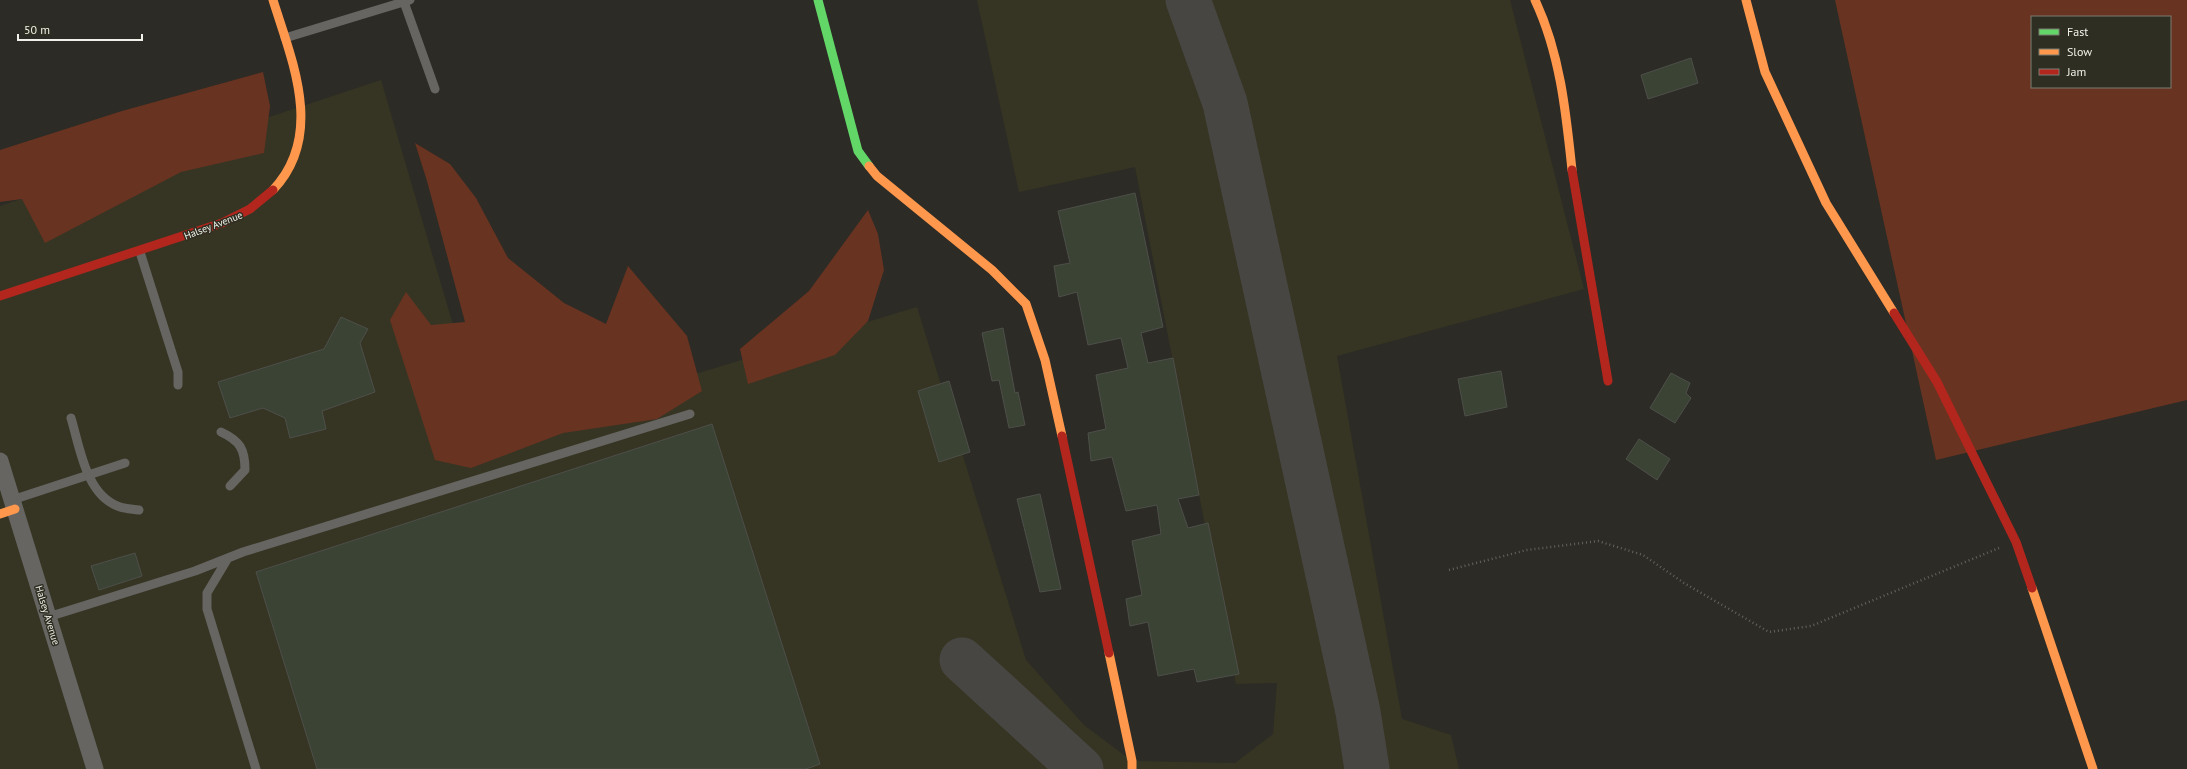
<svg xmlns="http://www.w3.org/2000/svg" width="2187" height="769" font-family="'PT Sans',sans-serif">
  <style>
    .built { fill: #363523 }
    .green { fill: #693321; fill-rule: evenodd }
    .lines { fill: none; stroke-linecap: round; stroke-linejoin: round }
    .taxiway { stroke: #484642; stroke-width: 45 }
    .building { fill: #3a4334; stroke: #4e4f4a }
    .path { stroke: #646360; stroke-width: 2.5; stroke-dasharray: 1 3; stroke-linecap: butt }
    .lane { stroke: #666562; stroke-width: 9 }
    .street { stroke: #666562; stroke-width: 17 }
    .fast { stroke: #63d668; stroke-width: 9 }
    .slow { stroke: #ff974d; stroke-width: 9 }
    .jam { stroke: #b3261e; stroke-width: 9 }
    .labels { text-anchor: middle; stroke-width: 3; stroke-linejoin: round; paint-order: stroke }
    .street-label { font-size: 10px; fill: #f1f1e9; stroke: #2f2e22 }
  </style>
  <rect width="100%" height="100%" fill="#2c2b25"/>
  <path class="built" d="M977,0H1510L1584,289L1337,356L1402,719L1451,735L1459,769H0V206L381,80L486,437L917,307L1026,660L1084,725L1132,761L1235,763L1273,734L1277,683L1236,684L1135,167L1019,192Z"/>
  <path class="green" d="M1835,0H2187V400L1936,460ZM2032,17H2170V87H2032Z
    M263,72L270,106L264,153L181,172L45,243L22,199L0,202V150L122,111Z
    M415,143L450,164L476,198L508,258L564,303L606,324L628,266L687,336L702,391L657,419L563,433L471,468L435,460L390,320L406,292L431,325L465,322L427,181Z
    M868,210L878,234L884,270L868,321L835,355L748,384L740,349L809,291Z"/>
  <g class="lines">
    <path class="taxiway" d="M1188,0L1225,103L1358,712L1367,769
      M962,660L1081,769"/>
  </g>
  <path class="building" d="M1691,58L1698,83L1648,99L1641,75Z
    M1135,193L1163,327L1141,333L1148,363L1173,358L1199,495L1178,499L1188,528L1208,523L1239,674L1197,682L1194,669L1158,676L1148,622L1130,626L1126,599L1142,595L1132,541L1161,534L1157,505L1126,511L1112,457L1091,461L1088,433L1106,429L1096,375L1128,368L1121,338L1088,345L1077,292L1059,297L1054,266L1070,263L1058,211Z
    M341,317L368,329L360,343L375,392L322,411L326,429L290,438L285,418L263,408L230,418L218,382L324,349Z
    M1003,328L1015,393L1018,392L1025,425L1009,428L999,380L992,381L982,333Z
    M1501,371L1507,407L1465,416L1458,379Z
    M1671,373L1690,383L1686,393L1691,398L1675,423L1650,408Z
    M949,381L970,452L939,462L918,391Z
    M712,424L820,764L806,769H317L256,572Z
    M1639,439L1670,459L1657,480L1626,459Z
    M1040,494L1061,589L1040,592L1017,499Z
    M135,553L142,576L99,590L91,566Z"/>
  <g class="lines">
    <path class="path" d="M1449,570L1527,550L1598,541L1643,555L1684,583L1769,632L1811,626L1999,548"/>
    <path class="lane" d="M404,2L435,89
      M285,38L410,0
      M140,252L178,372V385
      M71,418C80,448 86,496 120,507C126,509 133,509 139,510
      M221,432C240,441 245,449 245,470L230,486
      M12,500L125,463
      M228,558L207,593V609L256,769
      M48,617L195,571L243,552L690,414"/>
    <path class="street" d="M0,461L95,769"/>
    <path class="fast" d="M818,0L858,151L869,166"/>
    <path class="slow" d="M273,0C292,61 325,135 273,190
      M1535,0C1560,53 1566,112 1572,170
      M1746,0L1765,72L1826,203L1894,313
      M869,166L877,176L992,270L1026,304L1045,360L1062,436
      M0,514L15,509
      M2032,588L2093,769
      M1109,653L1132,761V769"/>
    <path class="jam" d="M1572,170L1608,381
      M0,296L222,223L250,209L273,190
      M1894,313L1937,382L2016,542L2032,588
      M1062,436L1109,653"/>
  </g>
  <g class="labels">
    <g class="street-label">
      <text transform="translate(213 225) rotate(-21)" y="4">Halsey Avenue</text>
      <text transform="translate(48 615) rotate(73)" y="4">Halsey Avenue</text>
    </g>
  </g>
  <rect x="2031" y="16" width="140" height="72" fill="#2f2e22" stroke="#7d7c72"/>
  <rect x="2039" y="29" width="20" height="6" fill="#63d668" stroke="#7d7c72"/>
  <text x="2067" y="36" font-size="12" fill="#f1f1e9">Fast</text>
  <rect x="2039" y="49" width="20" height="6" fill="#ff974d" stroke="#7d7c72"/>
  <text x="2067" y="56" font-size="12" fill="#f1f1e9">Slow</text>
  <rect x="2039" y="69" width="20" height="6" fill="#b3261e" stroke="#7d7c72"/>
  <text x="2067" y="76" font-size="12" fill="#f1f1e9">Jam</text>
  <path d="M18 34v6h124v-6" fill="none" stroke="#f1f1e9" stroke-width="2"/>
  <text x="24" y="34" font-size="12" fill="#f1f1e9" stroke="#2f2e22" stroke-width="3" paint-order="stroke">50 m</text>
</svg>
